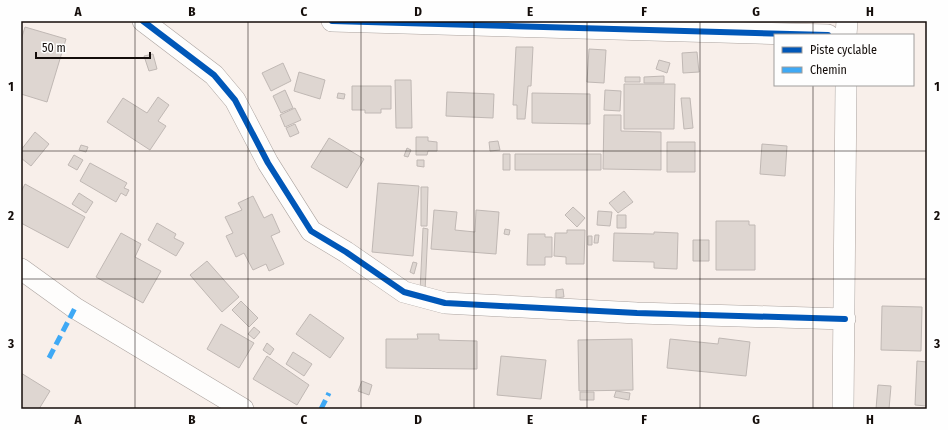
<svg xmlns="http://www.w3.org/2000/svg" width="948" height="430" font-family="'Fira Sans Condensed',sans-serif">
  <style>
    .building { fill: #ded6d1; stroke: #c0b8b4 }
    .lines { fill: none; stroke-linecap: round; stroke-linejoin: round }
    .minor-casing { stroke: #aba39f; stroke-width: 22 }
    .minor { stroke: #fefdfc; stroke-width: 21 }
    .quiet { stroke: #3fa9f5; stroke-width: 5; stroke-dasharray: 10 5; stroke-linecap: butt }
    .cycleway-casing { stroke: #fefefe; stroke-width: 8 }
    .cycleway { stroke: #0057b8; stroke-width: 6 }
    .grid { fill: none; stroke: #140d0a; stroke-width: 1; stroke-opacity: 0.55 }
    .neatline { fill: none; stroke: #140d0a; stroke-width: 1.5 }
    .grid-label { font-size: 13px; text-anchor: middle; font-weight: bold; fill: #140d0a }
  </style>
  <rect width="100%" height="100%" fill="#f8efea"/>
  <path class="building" d="M25,27L66,39L47,102L21,94V40Z
    M516,47H533L531,86H528L525,119H517V105H513Z
    M589,49L606,50L604,83L587,82Z
    M697,52L699,72L683,73L682,53Z
    M153,54L157,69L149,71L144,56Z
    M659,60L670,63L667,73L656,69Z
    M283,63L291,81L271,91L262,73Z
    M299,72L325,80L320,99L294,91Z
    M664,76V83H644V77Z
    M625,77H640V82H625Z
    M395,80H411L412,128H396Z
    M624,84H675L674,129H624Z
    M352,86H391V109H381V113H365V110H352Z
    M285,90L293,108L281,113L273,96Z
    M605,90L621,91L620,111L604,110Z
    M447,92L494,94L493,118L446,116Z
    M338,93L345,94L344,99L337,98Z
    M532,93L590,94V124L532,123Z
    M158,97L169,105L158,121L166,126L150,150L107,122L123,98L147,113Z
    M681,98H690L693,128L684,129Z
    M295,108L301,120L285,127L280,115Z
    M604,115H621V131L661,132V170L603,169Z
    M295,124L299,133L290,137L286,128Z
    M35,132L49,144L31,166L21,158V150Z
    M416,137H428V141L437,142V151H428L427,155H416Z
    M329,138L364,159L347,188L311,167Z
    M498,141L500,150L490,151L489,142Z
    M667,142H695V172H667Z
    M762,144L787,146L785,176L760,174Z
    M81,145L88,147L86,152L79,150Z
    M407,148L411,150L408,157L404,156Z
    M503,154H510V170H503Z
    M515,154H601V170H515Z
    M74,155L83,160L77,170L68,165Z
    M417,160H424V167L417,166Z
    M90,163L127,183L124,188L129,190L126,196L121,193L116,202L80,181Z
    M378,183L419,186L413,256L372,252Z
    M25,184L85,217L68,248L21,223V192Z
    M421,187H428L427,226H421Z
    M624,191L633,202L618,213L609,203Z
    M79,193L93,202L86,213L72,204Z
    M253,196L264,218L272,214L280,232L271,236L284,264L269,271L266,264L253,270L244,253L236,257L226,236L233,233L225,217L242,210L238,203Z
    M573,207L585,218L577,227L565,215Z
    M434,210L457,212L455,230L475,232L476,210L499,212L496,254L431,249Z
    M598,211L612,212L610,226L597,225Z
    M617,215H626V228H617Z
    M716,221H749V225H755V270H716Z
    M157,223L176,234L174,238L184,243L176,256L148,240Z
    M423,228L428,229L425,292H420Z
    M505,229L510,230L509,235L504,234Z
    M567,230H585L584,264H566V257L554,256L555,233H567Z
    M654,232L678,233L677,269L654,268V262L613,261L614,233L654,234Z
    M121,233L141,244L135,257L161,271L143,303L96,277Z
    M528,234H545V237H552V257H545V265H527Z
    M595,235H599L598,243H594Z
    M588,236H592V245H588Z
    M693,240H709V261H693Z
    M207,261L239,297L222,312L190,275Z
    M413,262L417,263L414,274L410,272Z
    M563,289L564,297L556,298V290Z
    M241,301L258,318L249,327L232,310Z
    M882,306L922,307L921,351L881,350Z
    M310,314L344,338L330,358L296,334Z
    M221,324L254,343L239,368L207,349Z
    M254,327L260,332L254,339L248,334Z
    M417,334H439V340L477,341V369L386,368V339H418Z
    M719,338L750,342L746,376L667,368L670,339L718,344Z
    M632,339L633,390L579,391L578,340Z
    M267,343L274,349L270,355L263,350Z
    M293,352L312,364L304,376L286,364Z
    M267,356L309,385L297,405L253,379Z
    M501,356L546,360L541,399L497,395Z
    M917,361L927,362V406L915,405Z
    M21,373L50,391L39,409H21Z
    M362,381L372,385L369,395L358,391Z
    M878,385L891,386L889,409H876Z
    M616,391L630,393L629,400L614,397Z
    M580,392H594V400H580Z"/>
  <g class="lines">
    <g class="minor-casing">
      <path id="minor" d="M143,21L214,75L235,100L268,163L311,231L346,252L404,292L445,303L637,313L845,319
        M332,21L828,35
        M846,35L847,21
        M21,269L75,308L243,409
        M843,409L846,85"/>
    </g>
    <use href="#minor" class="minor"/>
    <path class="quiet" d="M49,358L75,308
      M321,409L329,393"/>
    <g class="cycleway-casing">
      <path id="cycleway" d="M143,21L214,75L235,100L268,163L311,231L346,252L404,292L445,303L637,313L845,319
        M332,21L828,35"/>
    </g>
    <use href="#cycleway" class="cycleway"/>
  </g>
  <path class="grid" d="M135,21V409M248,21V409M361,21V409M474,21V409M587,21V409M700,21V409M813,21V35M813,85V409M21,151H927M21,279H927"/>
  <rect width="948" height="430" fill="none" stroke="#fefefe" stroke-width="44"/>
  <rect x="774" y="34" width="140" height="52" fill="#fefefe" stroke="#a09e9c"/>
  <rect x="782" y="47" width="20" height="6" fill="#0057b8" stroke="#a09e9c"/>
  <text x="810" y="54" font-size="12" fill="#140d0a">Piste cyclable</text>
  <rect x="782" y="67" width="20" height="6" fill="#3fa9f5" stroke="#a09e9c"/>
  <text x="810" y="74" font-size="12" fill="#140d0a">Chemin</text>
  <path d="M36 52v6h114v-6" fill="none" stroke="#140d0a" stroke-width="2"/>
  <text x="42" y="52" font-size="12" fill="#140d0a" stroke="#fefefe" stroke-width="3" paint-order="stroke">50 m</text>
  <rect x="22" y="22" width="904" height="386" class="neatline"/>
  <g class="grid-label">
    <text x="78" y="16">A</text>
    <text x="192" y="16">B</text>
    <text x="304" y="16">C</text>
    <text x="418" y="16">D</text>
    <text x="530" y="16">E</text>
    <text x="644" y="16">F</text>
    <text x="756" y="16">G</text>
    <text x="870" y="16">H</text>
    <text x="11" y="91">1</text>
    <text x="937" y="91">1</text>
    <text x="11" y="220">2</text>
    <text x="937" y="220">2</text>
    <text x="11" y="348">3</text>
    <text x="937" y="348">3</text>
    <text x="78" y="424">A</text>
    <text x="192" y="424">B</text>
    <text x="304" y="424">C</text>
    <text x="418" y="424">D</text>
    <text x="530" y="424">E</text>
    <text x="644" y="424">F</text>
    <text x="756" y="424">G</text>
    <text x="870" y="424">H</text>
  </g>
</svg>
